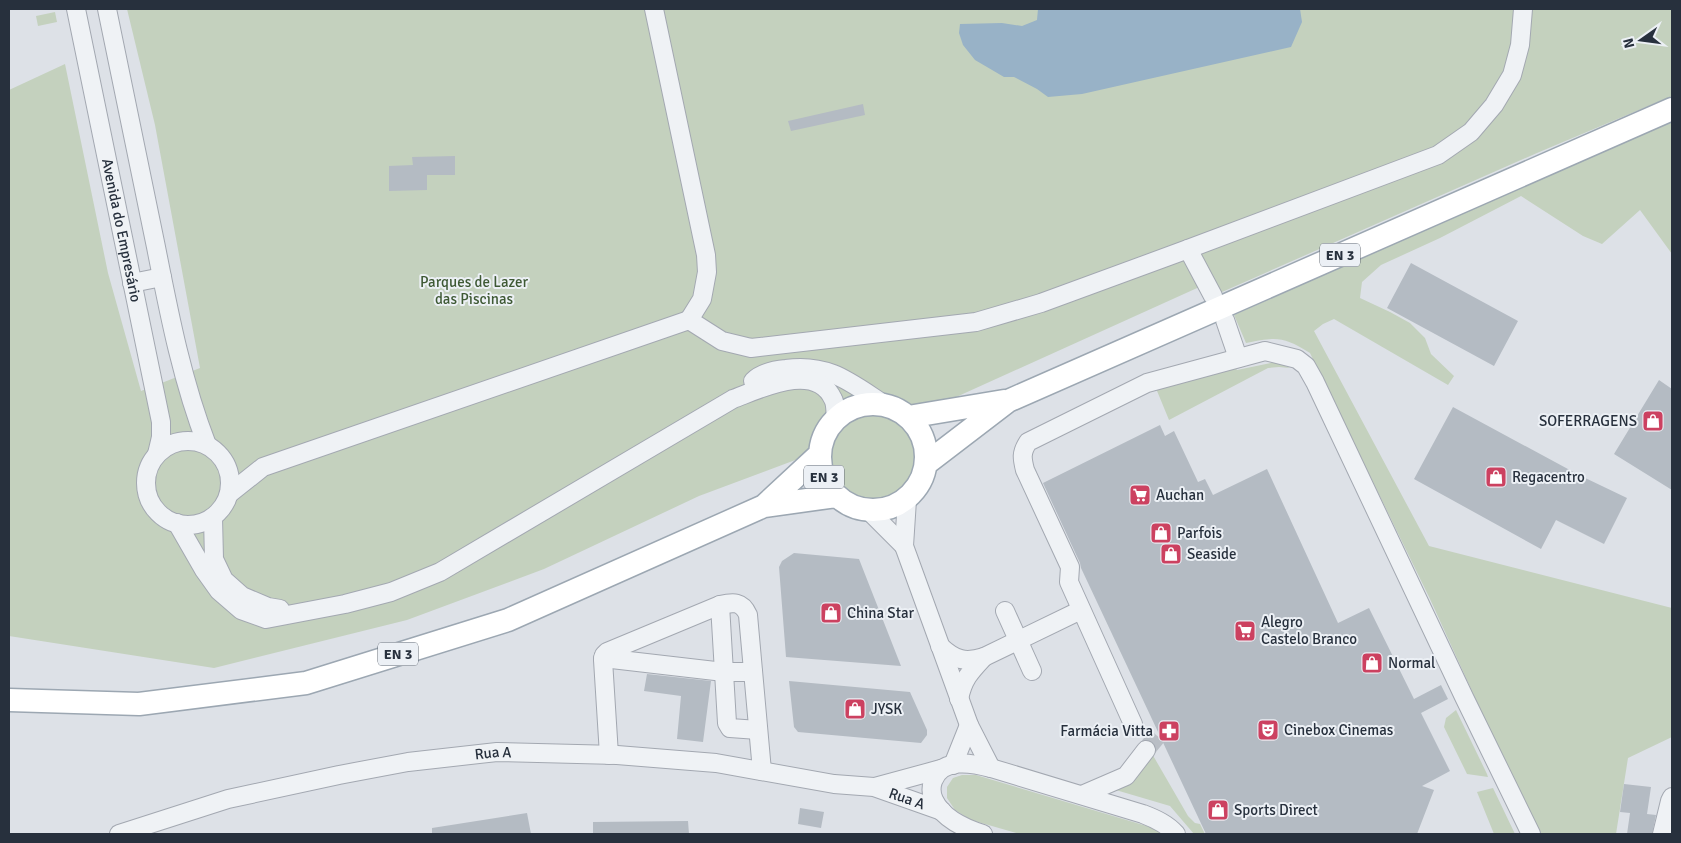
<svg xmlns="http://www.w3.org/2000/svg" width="1681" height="843" font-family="Signika,sans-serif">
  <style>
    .green { fill: #c4d1be }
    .water { fill: #98b2c7 }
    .building { fill: #b4bbc3 }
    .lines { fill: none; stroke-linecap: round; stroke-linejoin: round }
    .minor-tunnel { stroke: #b9bec5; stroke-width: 18; stroke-dasharray: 18 9; stroke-linecap: butt }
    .minor-casing { stroke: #a3a8b1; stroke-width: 20 }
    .major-casing { stroke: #9ca7b2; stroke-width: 25 }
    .minor { stroke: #eff2f5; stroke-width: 18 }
    .major { stroke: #fff; stroke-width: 22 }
    .labels { text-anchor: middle; stroke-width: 4; stroke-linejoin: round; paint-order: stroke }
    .shield { fill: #ecf0f5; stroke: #626a74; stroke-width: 1 }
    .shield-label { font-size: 14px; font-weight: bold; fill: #27303d }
    .street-label { font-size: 15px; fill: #27303d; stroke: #ecf0f5 }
    .park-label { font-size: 15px; fill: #3e5934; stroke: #ecf0f5 }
    .poi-label { font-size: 15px; fill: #27303d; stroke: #ecf0f5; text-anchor: start }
  </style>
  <rect width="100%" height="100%" fill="#dde1e7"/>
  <path class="green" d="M127,9H1672V96L1537,153L1213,296L1206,284L901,422C904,425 909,429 911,433C915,440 917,447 918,455C920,509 843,519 830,465C828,460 830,452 830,447L699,496L544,569L407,620L214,668L9,636V90L65,64L108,273L141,391L200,368L155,125Z
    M55,12L57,22L38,26L36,16Z
    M1672,118V254L1640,210L1602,244L1583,236L1521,196L1440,238L1381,265L1362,282L1360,298L1390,312L1410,323L1425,338L1431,354L1454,376L1448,385L1334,319L1323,324L1314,331L1429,546L1672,608V737L1628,758L1616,834H1537L1430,599L1310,353C1283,336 1276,337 1246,343L1234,315Z
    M1275,362L1290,368L1279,367L1268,368L1169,420L1155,386L1234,366L1237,370Z
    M1456,710L1487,774L1488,777L1467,774L1444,727L1446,718Z
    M1151,752L1188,816L1195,823L1200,824L1205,834H1194L1170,806L1109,788Z
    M962,775H976L1160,830L1165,834H1020L971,820L955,810L947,798V787L953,778Z
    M1493,788L1515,834H1494L1477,792Z"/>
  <path class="water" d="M1038,9H1300L1302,22L1291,47L1082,94L1048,97L1037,89L1014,77H1004L975,60L963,45L959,33L960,24L1002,23L1022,26L1037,20Z"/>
  <path class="building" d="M863,104L865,115L791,131L788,121Z
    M455,156V175H427V190L389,191V166L413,165L412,157Z
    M1411,263L1518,321L1494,366L1387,308Z
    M1659,380L1672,389V490L1614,454Z
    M1453,407L1579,475L1627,498L1604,544L1556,520L1541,549L1414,479Z
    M1160,425L1165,436L1174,431L1198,482L1205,479L1213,495L1267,469L1338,623L1369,608L1414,699L1441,685L1448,699L1421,713L1450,771L1422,786L1434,790L1417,834H1206L1081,568L1080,563L1043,483Z
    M794,553L859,559L901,666L786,657L779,567L782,561Z
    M647,674L711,681L703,742L677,739L681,696L644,691Z
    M789,681L910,692L927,730V735L921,743L798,732L794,727Z
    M1624,784L1651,787L1647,814L1656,815L1652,834H1627L1630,813L1620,812Z
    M800,808L824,812L821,828L798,824Z
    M527,813L531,834H432V828Z
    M688,821L689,834H593V822Z"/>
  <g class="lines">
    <path class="minor-tunnel" d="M1146,750L1159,734"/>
    <g class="minor-casing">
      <g id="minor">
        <path id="s1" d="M76,9L161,422V437L157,454"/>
        <path d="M107,9C123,88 140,167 156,247C169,313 182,381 207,445"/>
        <path d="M654,9L706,255L707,272L702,299L689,320"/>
        <path d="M1188,249L1213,296"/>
        <path d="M132,283L162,277"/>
        <path d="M1225,320L1238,358"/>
        <path d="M753,381C761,373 775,370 786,369C829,363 851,383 885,405"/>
        <circle cx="188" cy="483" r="42"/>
        <path d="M229,494L263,467L689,320L722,341L751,348L976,322L1041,303L1188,249L1438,155L1471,132L1494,105L1512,75L1520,45L1523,9"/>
        <path d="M907,500L904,546L969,725L991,768"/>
        <path d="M869,511L904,546"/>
        <path d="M213,518L214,559L224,580L242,596L268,607L280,609"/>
        <path d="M177,523L204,570L219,591L241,610L266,619L345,604L391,592L440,572L733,399C760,389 816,361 833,399C836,404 835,412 836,418"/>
        <path d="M720,605L727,723L730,728L758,730"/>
        <path d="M1005,611L1032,671"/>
        <path d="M940,646C955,660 965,663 984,657L1081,610"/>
        <path d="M603,658L724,672H753"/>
        <path d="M959,699C963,679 970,672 984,657"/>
        <path d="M1133,724L1069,582L1070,567L1025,470C1022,458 1021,453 1028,442L1147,383L1265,351L1297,359L1306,366L1315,382L1464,697L1531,834"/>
        <path d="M609,755L603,660L604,655L607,652L720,605C733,602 742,601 748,615L762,771"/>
        <path d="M953,765L969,725"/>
        <path d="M875,787L941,769"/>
        <path d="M1082,795L1126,776L1146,750"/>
        <path id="s2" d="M119,834L228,799L339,775L408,762L497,752L617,755L716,763L834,784L874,787L942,811"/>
        <path d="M983,834C964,828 943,819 934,800C931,794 931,787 933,781C942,757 972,763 991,768L1143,814C1156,819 1167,824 1176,834"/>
        <path d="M1662,834L1670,801L1672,797"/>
      </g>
    </g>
    <g class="major-casing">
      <path id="major" d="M820 457a53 53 0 1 1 106 0a53 53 0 1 1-106 0Z
        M908,417L1004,401
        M927,463L1008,401L1672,109
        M764,506L820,454
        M9,700L139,704L306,683L508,620L764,506L836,496"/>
    </g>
    <use href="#minor" class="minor"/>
    <use href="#major" class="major"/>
  </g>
  <defs>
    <g id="shop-square" transform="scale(1.125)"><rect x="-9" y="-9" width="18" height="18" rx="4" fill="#cc4160" stroke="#ecf0f5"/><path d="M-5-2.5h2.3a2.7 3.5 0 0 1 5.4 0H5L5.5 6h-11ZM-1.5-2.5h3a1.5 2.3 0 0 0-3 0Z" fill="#fff"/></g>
    <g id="supermarket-square" transform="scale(1.125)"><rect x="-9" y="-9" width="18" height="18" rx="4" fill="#cc4160" stroke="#ecf0f5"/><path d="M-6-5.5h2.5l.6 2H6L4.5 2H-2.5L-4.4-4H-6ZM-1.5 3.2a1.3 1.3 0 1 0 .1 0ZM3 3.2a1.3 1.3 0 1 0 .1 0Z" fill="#fff"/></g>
    <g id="theatre-square" transform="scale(1.125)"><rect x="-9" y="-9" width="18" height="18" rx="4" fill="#cc4160" stroke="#ecf0f5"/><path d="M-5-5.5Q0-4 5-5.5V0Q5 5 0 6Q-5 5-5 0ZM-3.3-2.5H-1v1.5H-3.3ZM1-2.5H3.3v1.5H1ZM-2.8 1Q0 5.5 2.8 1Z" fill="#fff"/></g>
    <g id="pharmacy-square" transform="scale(1.125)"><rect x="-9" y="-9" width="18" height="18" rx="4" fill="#cc4160" stroke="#ecf0f5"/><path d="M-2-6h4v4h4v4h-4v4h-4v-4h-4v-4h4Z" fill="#fff"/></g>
  </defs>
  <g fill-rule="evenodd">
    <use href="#shop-square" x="1653" y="421"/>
    <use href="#shop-square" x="1496" y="477"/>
    <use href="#supermarket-square" x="1140" y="495"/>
    <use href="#shop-square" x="1161" y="533"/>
    <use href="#shop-square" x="1171" y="554"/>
    <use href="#shop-square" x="831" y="613"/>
    <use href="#supermarket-square" x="1245" y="631"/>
    <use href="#shop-square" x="1372" y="663"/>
    <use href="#shop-square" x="855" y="709"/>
    <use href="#theatre-square" x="1268" y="730"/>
    <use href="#pharmacy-square" x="1169" y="731"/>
    <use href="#shop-square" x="1218" y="810"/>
  </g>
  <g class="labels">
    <g class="shield">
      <rect x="1320" y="243.5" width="40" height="23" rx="4"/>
      <rect x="804" y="465.5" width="40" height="23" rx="4"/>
      <rect x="378" y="642.5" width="40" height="23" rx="4"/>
    </g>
    <g class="shield-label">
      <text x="1340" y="260">EN 3</text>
      <text x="824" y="482">EN 3</text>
      <text x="398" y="659">EN 3</text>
    </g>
    <g class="street-label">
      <text dy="5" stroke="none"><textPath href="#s1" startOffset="226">Avenida do Empresário</textPath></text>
      <text dy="5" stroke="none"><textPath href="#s2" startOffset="384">Rua A</textPath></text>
      <text dy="5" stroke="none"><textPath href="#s2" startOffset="802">Rua A</textPath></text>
    </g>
    <g class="park-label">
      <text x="474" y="287">Parques de Lazer<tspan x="474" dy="17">das Piscinas</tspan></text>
    </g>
    <g class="poi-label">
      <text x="1637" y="426" text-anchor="end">SOFERRAGENS</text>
      <text x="1512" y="482">Regacentro</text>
      <text x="1156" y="500">Auchan</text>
      <text x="1177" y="538">Parfois</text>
      <text x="1187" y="559">Seaside</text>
      <text x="847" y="618">China Star</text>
      <text x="1261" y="627">Alegro<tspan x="1261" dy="17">Castelo Branco</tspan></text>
      <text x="1388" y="668">Normal</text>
      <text x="871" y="714">JYSK</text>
      <text x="1284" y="735">Cinebox Cinemas</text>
      <text x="1153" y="736" text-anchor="end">Farmácia Vitta</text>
      <text x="1234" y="815">Sports Direct</text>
    </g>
  </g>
  <rect width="1681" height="843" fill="none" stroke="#27303d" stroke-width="20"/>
  <g transform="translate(1641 40) rotate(256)" stroke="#ecf0f5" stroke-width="4" paint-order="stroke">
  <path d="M0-4L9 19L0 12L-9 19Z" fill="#27303d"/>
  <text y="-8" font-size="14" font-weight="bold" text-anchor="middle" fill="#27303d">N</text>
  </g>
</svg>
